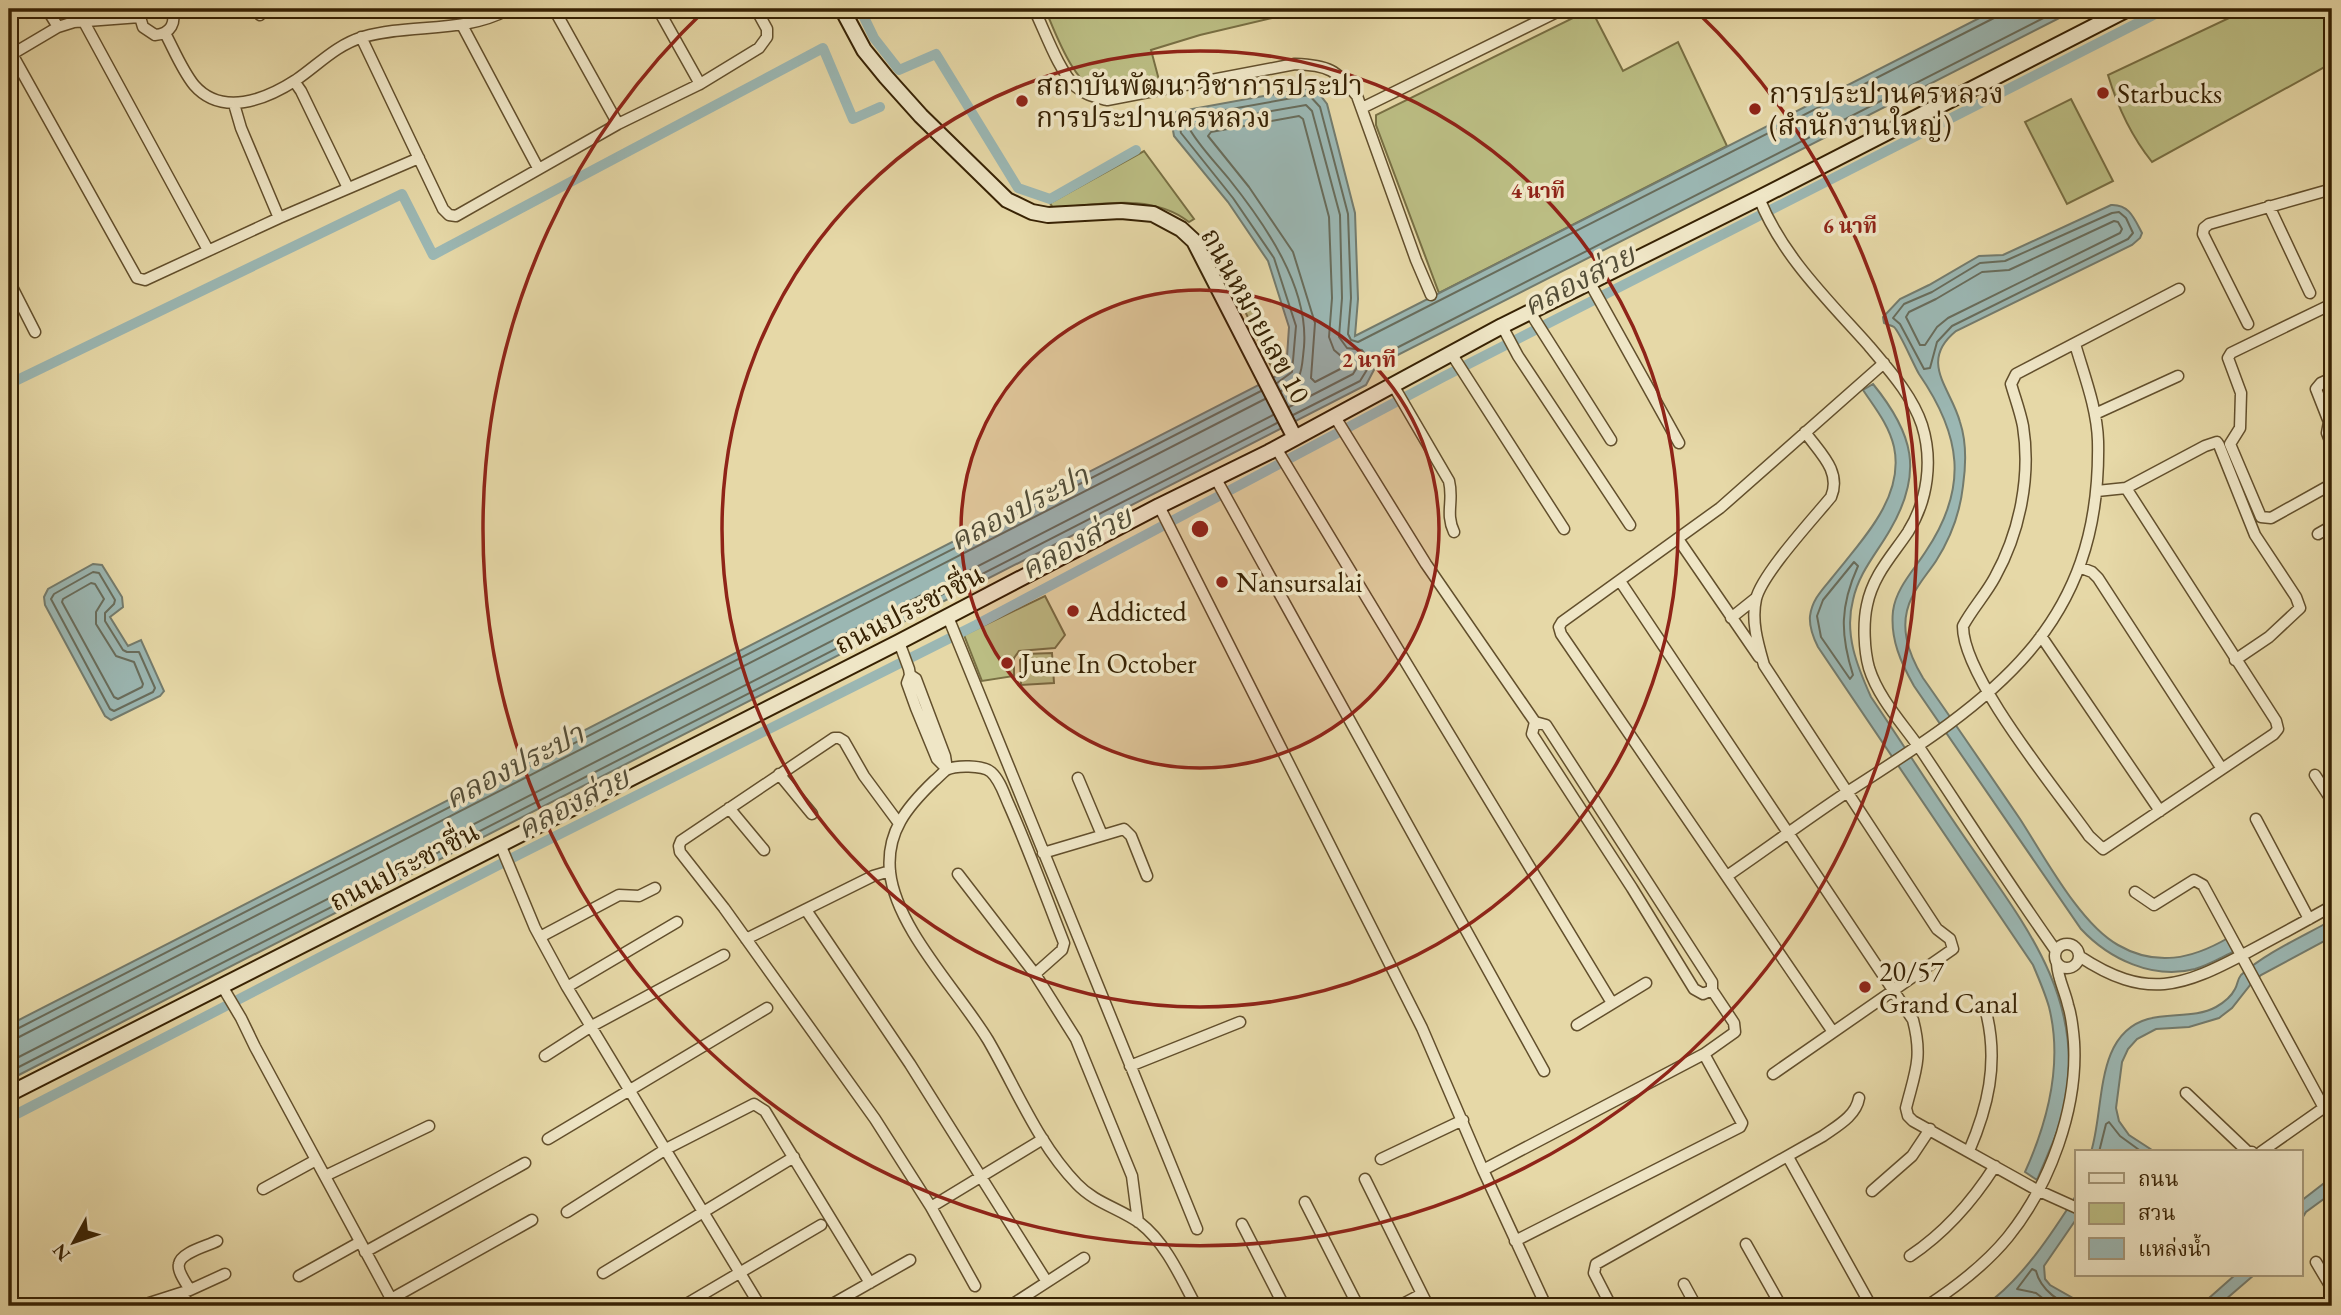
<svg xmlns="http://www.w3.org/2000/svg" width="2341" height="1315" font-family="'EB Garamond','Noto Serif Thai',serif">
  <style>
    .green { fill: #bbbd83; stroke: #786f43; stroke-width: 2 }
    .water { fill: #9bb7b3; stroke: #737b6d; stroke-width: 2 }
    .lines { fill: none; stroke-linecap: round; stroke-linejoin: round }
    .shore { stroke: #686c5b; stroke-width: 2 }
    .canal { stroke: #9bb7b3; stroke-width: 10 }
    .street-casing { stroke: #624f2c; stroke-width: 13 }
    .secondary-casing { stroke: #362103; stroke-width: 18 }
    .street { stroke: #efe6c6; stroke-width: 10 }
    .secondary { stroke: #efe6c6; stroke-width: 14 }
    .ring { fill: none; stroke: #8f2418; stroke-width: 3.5 }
    .poi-dot { fill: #8f2418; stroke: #efe6c6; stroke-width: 2.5 }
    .labels { text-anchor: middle; stroke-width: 7; stroke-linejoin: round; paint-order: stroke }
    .poi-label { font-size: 28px; fill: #362103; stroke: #efe6c6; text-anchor: start }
    .street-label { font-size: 28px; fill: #362103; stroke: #efe6c6 }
    .water-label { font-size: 30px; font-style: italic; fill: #544e38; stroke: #efe6c6 }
    .centre { fill: #8f2418; stroke: #efe6c6; stroke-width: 3.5 }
    .ring-label { font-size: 21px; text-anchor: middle; font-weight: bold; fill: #8f2418; stroke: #efe6c6; stroke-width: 7; stroke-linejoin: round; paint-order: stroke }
  </style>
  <rect width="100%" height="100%" fill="#e6d8a7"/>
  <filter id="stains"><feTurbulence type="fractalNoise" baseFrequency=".00286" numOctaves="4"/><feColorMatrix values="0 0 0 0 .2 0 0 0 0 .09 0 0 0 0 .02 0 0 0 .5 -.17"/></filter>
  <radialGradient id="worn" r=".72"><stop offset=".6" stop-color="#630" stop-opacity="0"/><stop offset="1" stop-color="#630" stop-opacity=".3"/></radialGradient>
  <path class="green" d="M1045,9H1310L1200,35L1151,50L1159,80C1141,85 1122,92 1104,92C1075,91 1055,31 1045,9Z
    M1591,9L1623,71L1678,42L1727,146L1439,293L1376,125V115Z
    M2248,9H2332V63L2152,162C2132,137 2117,105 2108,75Z
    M2071,99L2113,181L2067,204L2025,122Z
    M1144,151L1194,219L1189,222C1151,192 1098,205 1053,208L1050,203Z
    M1213,244L1252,297L1282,362L1272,368Z
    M1045,596L1065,635L1055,648L1019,651L1014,658V676L982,681L964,635Z
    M1052,653L1054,683L1021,685L1020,660L1025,654Z"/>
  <path class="water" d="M1997,9H2077L1376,366L1366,385L9,1080V1025L1286,371L1289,327L1268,261L1228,202L1174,136L1170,113L1314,87L1327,104L1355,213L1358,299L1355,336Z
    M2111,205C2129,204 2134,218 2142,233L2140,238L2132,245L1956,331C1918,362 1951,388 1960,422C1967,443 1966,465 1963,486C1960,513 1950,539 1936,561C1928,573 1918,584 1912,597C1898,625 1908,653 1923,678C1956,725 1988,772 2020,819C2044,856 2080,924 2118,945C2156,967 2192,959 2228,938L2235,951C2222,957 2209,965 2195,969C2153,980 2109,959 2081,929L1914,686C1901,663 1890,639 1893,611C1896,588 1914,570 1926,551C1969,487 1961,435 1919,374C1913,364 1900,332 1894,327C1891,325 1887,325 1884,323L1883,317L1900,299L1929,285L1979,256L2003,255Z
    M1873,384C1913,433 1924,472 1890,530C1877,553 1859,572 1853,600C1844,634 1857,666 1871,697C1905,747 1937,798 1972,848C2026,926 2083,997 2066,1099C2061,1128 2048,1153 2037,1180L2025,1172C2048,1121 2063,1063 2049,1007C2045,993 2039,979 2033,965L1818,647C1813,637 1809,627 1810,616C1812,600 1822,590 1831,579C1860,542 1905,498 1894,447C1889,425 1875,408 1863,390Z
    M93,564L102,565L122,597L123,607L110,617L128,646L141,640L164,691L160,696L111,720L105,716L45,605L44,597L48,589Z
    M2332,920V937L2261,975L2251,984L2232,1008L2219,1018L2189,1027L2156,1029L2137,1039L2128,1049L2122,1062L2116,1108L2119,1121L2129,1135L2155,1152H2091C2105,1108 2094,1034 2148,1019C2170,1013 2196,1018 2216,1007C2223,1003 2231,997 2235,989C2238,984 2237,980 2241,975C2267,952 2302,937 2332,920Z
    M2332,1177V1193L2306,1212L2301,1220V1201Z
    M2077,1194V1218L2044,1266L2045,1279L2050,1285L2073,1298H2098L2116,1306H2044L2033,1300L2024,1298L2015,1300L2006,1306H1984C2021,1281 2053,1232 2077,1194Z
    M2235,1275H2254L2218,1306H2200Z"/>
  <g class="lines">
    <path class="shore" d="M1299,116L1303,119L1329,217L1332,298L1329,337L1334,350L1348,362L1346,366L1315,382L1311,378L1315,323L1293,252L1249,187L1208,136L1211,132Z
      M2112,213L2119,212L2126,218L2133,233L2128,239L1952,326L1937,342L1930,368L1924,369L1900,324L1893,318L1904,304L1932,292L1980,263L2005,261Z
      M2114,221L2118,222L2122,229L2120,233L1948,318L1937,327L1925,345H1920L1906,317L1909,312L1936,299L1982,272L2009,270Z
      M1277,383L1292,372L1296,326L1274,258L1233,198L1181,133L1179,121L1181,118L1309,95L1320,107L1348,214L1351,298L1348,334L1351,340L1358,342L1994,18L1998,14V9
      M1281,391C1304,379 1301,372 1304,347C1309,287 1265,224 1229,179C1216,163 1199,146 1189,128L1192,125L1306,105L1312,111L1340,215L1342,298L1339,337L1347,348L1362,350L1365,354L1353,374L1289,407
      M1293,415L1360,381L1373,360L2061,9
      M1854,562L1858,566C1840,606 1840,634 1853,675L1850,679L1821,637L1817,616L1823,600Z
      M93,572L99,573L115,600L114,604L105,613V621L123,650L127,652H139L155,688L153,692L114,711L110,709L51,599L54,594Z
      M91,583L95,584L104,599L96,612V624L116,656L134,662L143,684L142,687L118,699L114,697L62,602L63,599Z
      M9,1030H15L1261,391
      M9,1039L19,1037L1265,399
      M9,1062L1273,415
      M9,1072L1277,423
      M2099,1152L2106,1124L2109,1122L2120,1136L2142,1152
      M2046,1306L2045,1300L2036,1293L2017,1289L2032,1269L2036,1271C2040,1288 2060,1306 2079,1306C2087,1306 2094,1304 2102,1306"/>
    <path class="canal" d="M860,9L874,38L899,70L936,54L1018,188L1050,199L1136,150
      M9,384L402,194L433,255L823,48L853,119L880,107
      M9,1118L522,853L976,625L1443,377L2165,9"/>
    <g class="street-casing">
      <path id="street" d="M47,9L58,27
        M143,9L140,17L143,27L155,35C171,34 177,22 171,9
        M257,9L260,15
        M554,9L618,124
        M658,9L700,84
        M1034,9C1045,31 1058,70 1076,87C1085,95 1096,97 1107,100L1295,64C1328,65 1337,70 1357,96L1416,260L1431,295
        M84,22L208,250
        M462,25L538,168
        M165,33C174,50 182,70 194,85C222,117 265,100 296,80C318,65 336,45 363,37C411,23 464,34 509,9
        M361,37L443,209L449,215L456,216L618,124L700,84L759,48L767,37V29L756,9
        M12,54L137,278L145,280L279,218L419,158
        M9,56L58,27L74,22L140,17
        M294,81L301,91L348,188
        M234,104L241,128L279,218
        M1362,108L1563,9
        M1759,198C1782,256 1828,300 1869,346C1889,370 1912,395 1922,425C1933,460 1928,500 1908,532C1892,556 1873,575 1867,605C1863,623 1864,650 1869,668C1879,700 1905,726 1923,753C1967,819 2010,886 2056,951
        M2269,206L2310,293
        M9,281L35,332
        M1590,283L1679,443
        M2332,304L2231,353L2228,358L2241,393L2240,428L2230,444L2261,517L2271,518L2332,484
        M1530,312L1611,440
        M2248,324L2203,234L2204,228L2209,224L2332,189
        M1502,326L1518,356L1630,525
        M1451,353L1564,529
        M2332,378L2321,383L2316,389L2329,422L2327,433L2332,446
        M1393,385L1449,481C1454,501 1445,513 1454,532
        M2095,414L2178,376
        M1335,417L1426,564L1535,722
        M1276,448L1612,1003
        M1216,479L1544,1071
        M2126,488L2276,721L2278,729L2274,734L2103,849L2089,836C2058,792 1962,676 1963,626C1972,609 1986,594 1995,577C2020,532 2031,476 2023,426C2020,411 2015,398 2011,384L2016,374L2179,289
        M2097,491L2126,488L2205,446L2217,442L2219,445L2255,535L2296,597L2300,608L2269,637L2235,660
        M1159,506L1422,1028L1483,1170L1546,1306
        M2318,534L2332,526
        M1678,539L1759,657
        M2079,567L2092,572L2098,578L2222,769
        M1620,581L1913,1020C1923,1058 1915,1072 1906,1108L1908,1116L1913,1121L2037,1190L2077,1208
        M948,617L1197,1229
        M1731,618L1756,598
        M2041,636L2160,811
        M899,642L909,669L910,675L907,683L916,708L937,759L947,769
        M910,675L916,679L945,756L947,769
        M1535,722L1546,725L1712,982V990L1703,994L1694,989L1632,888L1532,734Z
        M779,774L812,814
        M2315,775L2332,801
        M1078,778L1102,835
        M729,808L764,850
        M2256,819L2309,919
        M898,822L864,776L844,741L839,738H834L681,841L679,846L680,852L724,908L875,1119L931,1207L975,1286
        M500,844L535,928L567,987L760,1306
        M1043,853L1124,829L1131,836L1147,876
        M958,874L1035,974L1076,1039L1132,1176L1138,1222
        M1727,876C1768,848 1808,818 1849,791C1991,700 2102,629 2098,441C2097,408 2084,375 2075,344
        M2135,892L2154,905L2194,880L2203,885L2324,1108
        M806,910L910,1064L1047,1282
        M540,937L619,895L639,896L655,888
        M746,939L873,876L890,871
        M2055 956a12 12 0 1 1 24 0a12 12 0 1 1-24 0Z
        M2079,956C2147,1001 2182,987 2248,952C2276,937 2304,922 2332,906
        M1035,974L1062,950L1064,943C1046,897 1029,850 1009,805C1004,794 1000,780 991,772C983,765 955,765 946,770C942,773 938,778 934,781C907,807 886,832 890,872C896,928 958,991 988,1040C1016,1088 1038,1144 1077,1184C1095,1203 1119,1208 1140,1223C1166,1243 1181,1278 1196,1306
        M222,986L241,1018L255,1047L395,1306
        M567,987L677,922
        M1577,1025L1646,983
        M1833,1032L1561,634L1559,627L1562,622L1720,508L1884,363
        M545,1056L590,1027L724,955
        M1130,1066L1240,1022
        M1773,1074L1953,949L1950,939L1937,929L1764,665C1758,644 1751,621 1756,599C1762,574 1813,519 1831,497C1842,471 1819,452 1805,432
        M2186,1093L2248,1152H2252
        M548,1139L767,1008
        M1969,1151C1988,1107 1998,1064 1987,1016
        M2261,1152L2332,1102
        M1788,1157L1871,1306
        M1381,1159L1463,1120
        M1483,1170L1704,1054L1735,1032L1734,1023L1712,990
        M325,1176L429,1126
        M1365,1179L1428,1306
        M263,1189L316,1160
        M1872,1191L1912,1156L1930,1129
        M1305,1202L1358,1306
        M931,1207L1043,1139
        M567,1212L666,1149L754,1104L765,1111L870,1283
        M1242,1224L1284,1306
        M1515,1241L1740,1127L1742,1123L1704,1054
        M1746,1244L1781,1306
        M365,1252L525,1163
        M1910,1256C1946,1232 1972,1202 1995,1166
        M2316,1262L2332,1289
        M603,1273L794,1157
        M299,1276L360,1242
        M1684,1284L1696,1306
        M190,1290L225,1274
        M182,1293L189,1306
        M391,1299L532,1220
        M140,1306L190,1290C186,1283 177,1271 179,1264C181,1252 208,1246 217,1241
        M683,1306L821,1225
        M829,1306L910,1260
        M1010,1306L1084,1258
        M1399,1306L1422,1294
        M1611,1306L1594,1273L1596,1264L1823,1136C1837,1126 1856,1116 1859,1098
        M1927,1306C1956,1287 1986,1264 2008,1237C2050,1185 2078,1108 2074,1042C2073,1030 2072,1017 2068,1005C2065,991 2058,979 2057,964"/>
    </g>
    <g class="secondary-casing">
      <path id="secondary" d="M842,9L864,50L886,77L921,116L1007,200L1032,212L1048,215L1121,211L1153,214L1181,229L1194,241L1295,438
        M9,1094L899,642L1159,506L1269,452L1502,326L1759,198L2128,9"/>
    </g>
    <use href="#street" class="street"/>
    <use href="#secondary" class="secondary"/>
  </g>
  <circle cx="1200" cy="529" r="239" fill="#8f2418" fill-opacity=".12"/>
  <g class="ring">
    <circle cx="1200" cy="529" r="239"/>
    <circle cx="1200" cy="529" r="478"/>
    <path d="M1694 9A717 717 0 1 1 706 9"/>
  </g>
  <g class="poi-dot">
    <circle cx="2103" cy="93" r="7"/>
    <circle cx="1022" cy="101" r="7"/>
    <circle cx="1755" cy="109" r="7"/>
    <circle cx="1222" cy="582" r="7"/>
    <circle cx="1073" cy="611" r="7"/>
    <circle cx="1007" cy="663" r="7"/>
    <circle cx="1865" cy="987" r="7"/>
  </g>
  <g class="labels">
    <g class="poi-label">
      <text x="1036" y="95">สถาบันพัฒนาวิชาการประปา<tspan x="1036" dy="32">การประปานครหลวง</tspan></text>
      <text x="1769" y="103">การประปานครหลวง<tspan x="1769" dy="32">(สำนักงานใหญ่)</tspan></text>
      <text x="2117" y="103">Starbucks</text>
      <text x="1236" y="592">Nansursalai</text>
      <text x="1087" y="621">Addicted</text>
      <text x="1021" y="673">June In October</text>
      <text x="1879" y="981">20/57<tspan x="1879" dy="32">Grand Canal</tspan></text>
    </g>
    <g class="street-label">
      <text transform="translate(1256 315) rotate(61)" y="10">ถนนหมายเลข 10</text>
      <text transform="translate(909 609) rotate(-27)" y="10">ถนนประชาชื่น</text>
      <text transform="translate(404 866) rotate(-27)" y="10">ถนนประชาชื่น</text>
    </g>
    <g class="water-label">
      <text transform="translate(1579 280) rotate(-27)" y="10">คลองส่วย</text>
      <text transform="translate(1019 508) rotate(-27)" y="10">คลองประปา</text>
      <text transform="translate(1076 543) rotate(-28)" y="10">คลองส่วย</text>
      <text transform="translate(514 766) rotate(-27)" y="10">คลองประปา</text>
      <text transform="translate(573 803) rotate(-27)" y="10">คลองส่วย</text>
    </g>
  </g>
  <circle cx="1200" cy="529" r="10" class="centre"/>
  <g class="ring-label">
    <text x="1538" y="198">4 นาที</text>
    <text x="1850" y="233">6 นาที</text>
    <text x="1369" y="367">2 นาที</text>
  </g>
  <rect width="2341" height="1315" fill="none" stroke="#e6d8a7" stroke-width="35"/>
  <rect x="10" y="10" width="2320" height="1294" fill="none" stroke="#362103" stroke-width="3.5"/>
  <rect x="18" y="18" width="2306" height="1280" fill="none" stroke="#362103" stroke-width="2"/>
  <rect x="2075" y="1150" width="228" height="126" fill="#efe6c6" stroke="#a59778" stroke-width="2"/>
  <rect x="2089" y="1173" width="35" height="10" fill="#efe6c6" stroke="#a59778" stroke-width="2"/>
  <text x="2138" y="1186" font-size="21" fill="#362103">ถนน</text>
  <rect x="2089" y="1203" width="35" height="21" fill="#bbbd83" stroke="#a59778" stroke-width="2"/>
  <text x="2138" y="1220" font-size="21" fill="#362103">สวน</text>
  <rect x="2089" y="1238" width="35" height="21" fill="#9bb7b3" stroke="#a59778" stroke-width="2"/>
  <text x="2138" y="1256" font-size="21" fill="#362103">แหล่งน้ำ</text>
  <g transform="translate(74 1242) rotate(230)" stroke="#efe6c6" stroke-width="5" paint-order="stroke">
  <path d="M0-5L12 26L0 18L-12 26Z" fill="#362103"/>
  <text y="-10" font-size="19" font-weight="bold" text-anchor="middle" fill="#362103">N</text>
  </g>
  <rect width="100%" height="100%" filter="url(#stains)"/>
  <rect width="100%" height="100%" fill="url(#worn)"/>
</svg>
